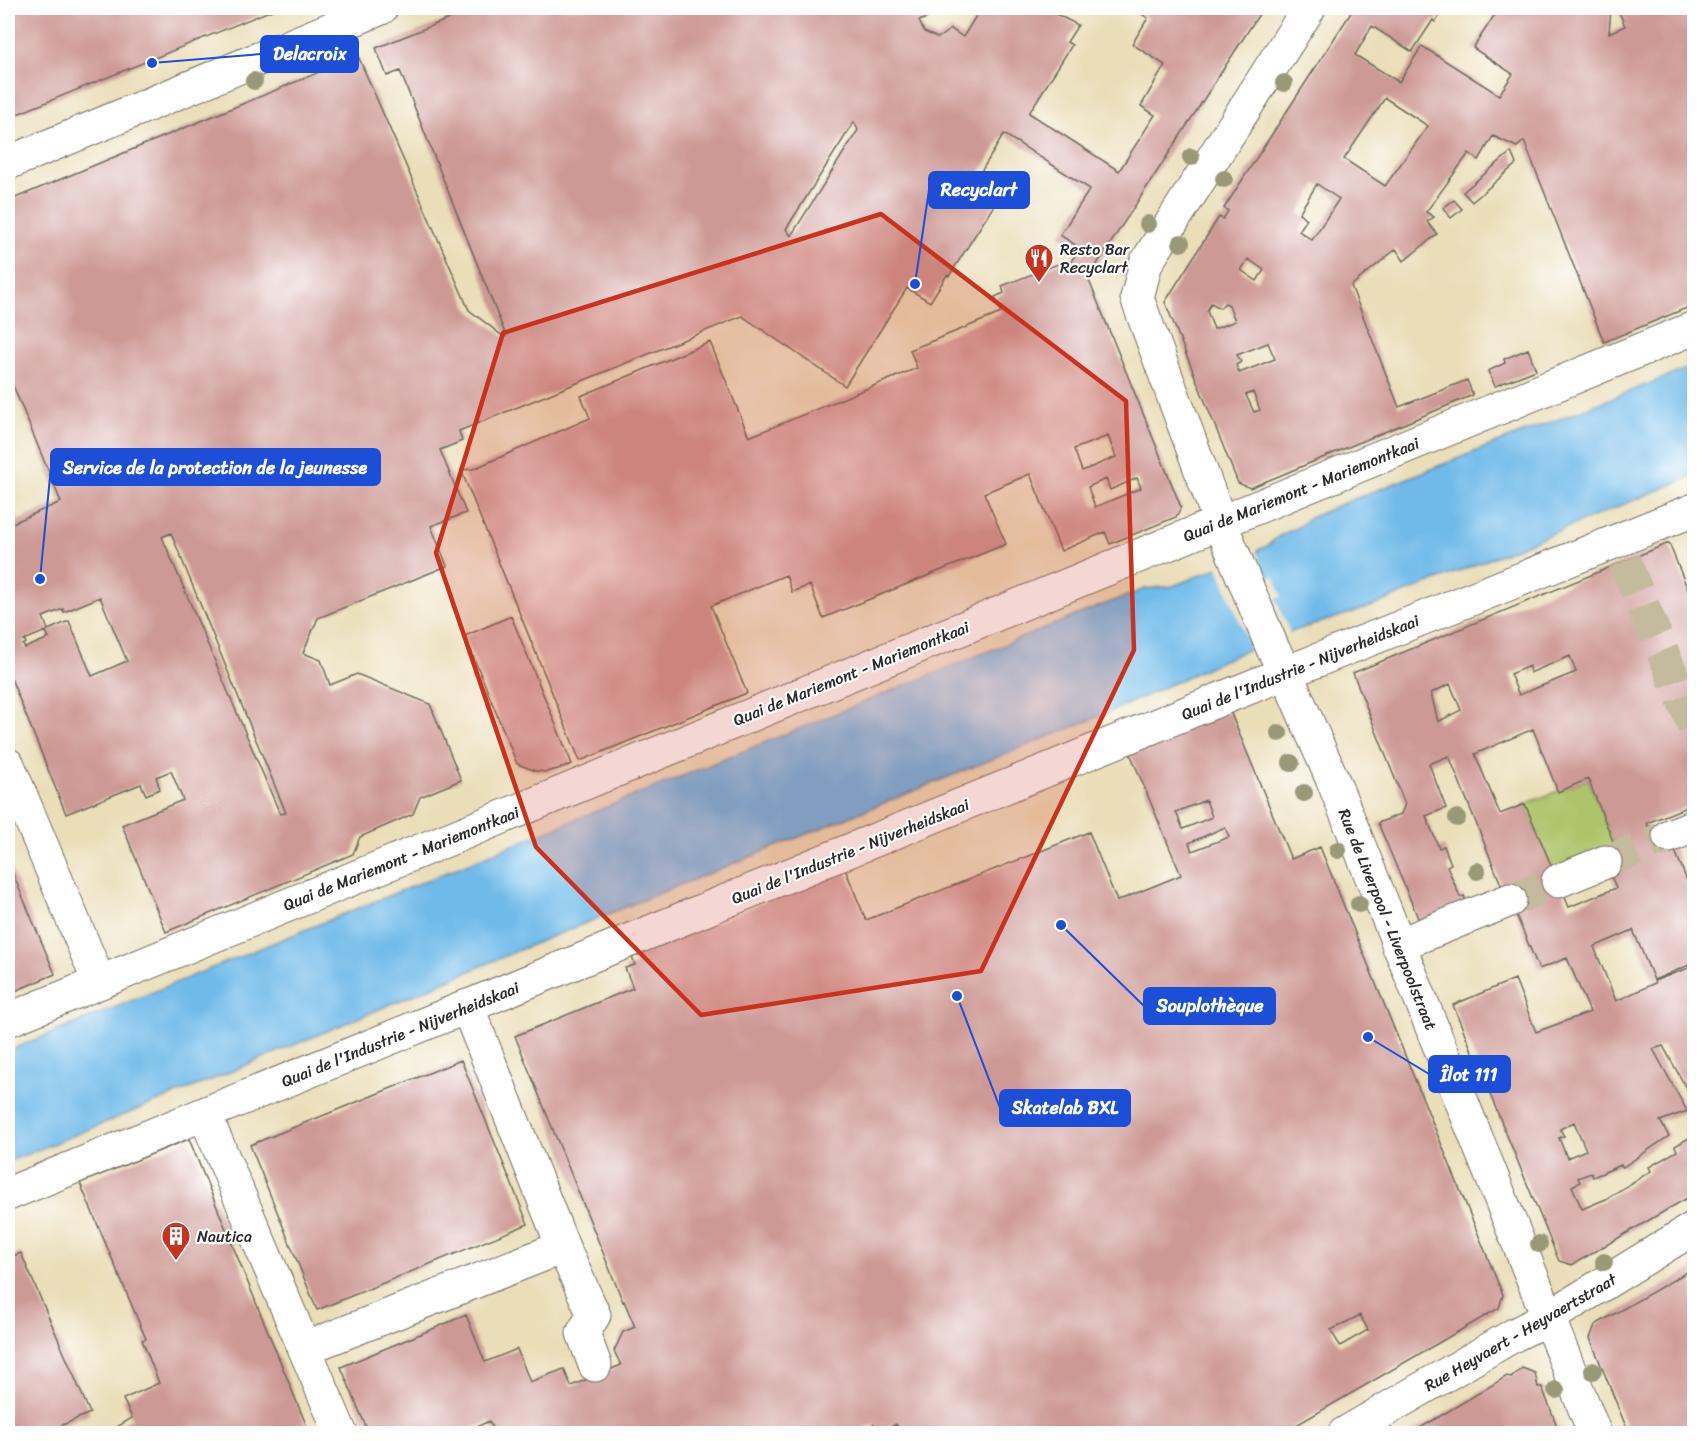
<svg xmlns="http://www.w3.org/2000/svg" width="1702" height="1441" font-family="Sriracha,sans-serif">
  <style>
    .green { fill: #adc56a; stroke: #6c784a; stroke-width: 1.5 }
    .water { fill: #70bae9; stroke: #4e728a; stroke-width: 1.5 }
    .pier { fill: #eadeb9 }
    .building { fill: #cd9994; fill-rule: evenodd }
    .lines { fill: none; stroke-linecap: round; stroke-linejoin: round }
    .minor-tunnel { stroke: #c4ba9d; stroke-width: 33; stroke-dasharray: 33 16; stroke-linecap: butt }
    .minor-casing { stroke: #6e6a5d; stroke-width: 35 }
    .minor { stroke: #fff; stroke-width: 33 }
    .tree { fill: #9a9977 }
    .marked { fill: #c8321e; fill-opacity: 0.2; stroke: #c8321e; stroke-width: 4.5; stroke-linejoin: round }
    .labels { text-anchor: middle; stroke-width: 4.5; stroke-linejoin: round; paint-order: stroke }
    .poi-label { font-size: 16px; fill: #2b2b2b; stroke: #fff; text-anchor: start }
    .street-label { font-size: 16px; fill: #2b2b2b; stroke: #fff }
    .leader { fill: none; stroke: #1d4ed8; stroke-width: 2 }
    .callout-dot { fill: #1d4ed8; stroke: #fff; stroke-width: 2 }
    .callout { fill: #1d4ed8; stroke: #1d4ed8; stroke-width: 2 }
    .callout-label { font-size: 18px; text-anchor: middle; font-weight: bold; fill: #fff }
  </style>
  <rect width="100%" height="100%" fill="#fff"/>
  <filter id="ink" filterUnits="userSpaceOnUse"><feTurbulence type="fractalNoise" baseFrequency=".0167" numOctaves="2"/><feDisplacementMap in="SourceGraphic" scale="12" xChannelSelector="R" yChannelSelector="G"/><feConvolveMatrix kernelMatrix="1 2 1 2 8 2 1 2 1" color-interpolation-filters="sRGB"/></filter>
  <filter id="wash" filterUnits="userSpaceOnUse"><feTurbulence type="fractalNoise" baseFrequency=".008" numOctaves="4" result="noise"/><feDisplacementMap in="SourceGraphic" scale="24" xChannelSelector="R" yChannelSelector="G"/><feGaussianBlur stdDeviation="1.35" result="paint"/><feColorMatrix in="noise" values="0 0 0 0 0 0 0 0 0 0 0 0 0 0 0 0 0 1.4 0 .05"/><feComposite in="paint" operator="in"/></filter>
  <g filter="url(#wash)">
    <rect width="100%" height="100%" fill="#eadeb9"/>
    <path class="green" d="M1588,779L1615,846L1553,872L1525,804Z"/>
    <path class="water" d="M1694,366V476L1373,606L1294,631L1221,661L1110,712L541,941L211,1080L8,1162V1051L1087,611L1145,589L1173,586L1258,552V550L1267,546L1279,536L1298,527L1310,518L1339,505Z"/>
    <path class="pier" d="M1255,548L1267,578L1274,576L1282,596L1276,599L1291,636L1252,652L1217,565L1255,550Z"/>
    <g id="blocks">
      <path class="building" d="M8,8H277L8,118Z
        M476,8H747L749,11L757,8H953L919,21L924,32L938,38L951,29L963,37L981,8H1050L1048,10L1078,25L1067,42L1072,45L1029,113L1119,171L1155,115L1141,106L1165,65L1132,44L1148,18L1132,8H1263L1088,278L1181,507L1176,517L1110,544L1105,532L1061,551L1030,474L984,493L1006,544L823,618L810,585L792,592L786,575L711,606L747,693L580,761L461,470L473,469L590,418L581,396L710,342L749,437L917,368L910,350L1001,313L995,297L1004,293L1002,286L1063,262L1068,266L1080,248L1060,235L1090,189L1004,134L971,188L995,204L949,276L947,275L930,302L907,288L845,386L742,316L459,431L462,441L440,450L466,513L431,526L447,566L318,618L303,653L321,660L330,685L357,674L430,704L461,780L420,797L413,814L360,837L353,854L166,932L122,825L183,800L171,771L156,777L160,789L146,795L141,784L66,814L8,671V525L61,502L8,373V201L358,56L469,310L504,337L506,336L400,71L387,76L376,48ZM854,122L858,130L791,236L786,229ZM1108,436L1116,457L1082,471L1074,449ZM1137,478L1141,488L1095,507L1088,487L1106,479L1110,490ZM171,533L286,813L280,814L162,537ZM100,597L127,661L92,676L69,621L48,630L43,617L63,609L64,612ZM46,631L49,638L25,648L23,645L26,643L24,640Z
        M1354,8H1444L1435,22L1433,20L1412,52L1372,26L1355,55L1399,82L1422,46L1499,95L1513,74L1473,48L1499,8H1611L1609,33L1625,26L1617,8H1694V63L1689,65L1694,80V305L1604,342L1524,141L1517,147L1493,136L1479,160L1469,153L1426,212L1434,217L1427,222L1437,234L1404,261L1396,249L1351,286L1399,407L1467,380L1473,395L1250,488L1238,483L1165,302L1219,217L1223,219L1228,211L1224,208ZM1385,98L1428,126L1385,186L1344,159ZM1317,184L1339,199L1312,240L1299,231L1307,219L1299,213ZM1248,259L1264,270L1257,281L1241,270ZM1211,303L1220,308L1225,303L1229,305L1235,321L1214,329L1207,311ZM1268,343L1275,359L1239,373L1236,365L1241,362L1237,355ZM1253,392L1260,410L1254,412L1246,395Z
        M1511,152L1516,164L1472,202L1463,192Z
        M1454,200L1462,209L1451,218L1443,208Z
        M1528,349L1536,370L1495,386L1488,371L1505,363L1504,359Z
        M1669,543L1694,605V804L1647,823L1650,832L1665,826L1694,898V963L1654,980L1633,930L1594,947L1616,1001L1655,983L1654,981L1694,966V1102L1663,1046L1653,1049L1687,1111L1660,1121L1669,1136L1623,1167L1621,1165L1593,1177L1591,1173L1578,1178L1580,1182L1572,1186L1582,1209L1606,1199L1651,1171L1649,1167L1677,1151L1675,1146L1694,1135V1194L1572,1265L1559,1261L1453,1005L1515,979L1536,1032L1590,1012L1567,958L1539,969L1506,891L1504,892L1449,756L1429,764L1446,808L1426,816L1439,848L1444,846L1451,864L1447,866L1460,897L1464,896L1468,907L1421,925L1378,823L1401,814L1405,804L1353,673ZM1570,656L1576,672L1519,695L1510,674L1529,666L1530,673ZM1450,684L1461,710L1438,722L1431,693ZM1533,729L1558,792L1588,779L1615,846L1601,851L1616,888L1569,907L1525,804L1500,814L1475,754ZM1574,1122L1586,1150L1567,1158L1559,1138L1564,1136L1560,1129Z
        M511,616L572,764L558,769L546,772L536,771L517,764L465,636Z
        M1230,711L1291,859L1320,847L1503,1295L1499,1308L1281,1434H902L896,1424L879,1433L874,1424L852,1434H491L494,1432L489,1421L468,1431L469,1434H369L341,1367L466,1315L485,1362L517,1349L530,1382L564,1369L571,1386L621,1365L614,1351L623,1332L635,1327L624,1301L623,1302L515,1036L633,988L625,968L635,965L632,957L845,869L866,920L1089,832L1117,901L1181,875L1130,753ZM1206,800L1212,817L1183,829L1176,812ZM1225,827L1229,837L1192,851L1189,843ZM1360,1315L1368,1330L1340,1346L1331,1330Z
        M8,862L55,974L8,994Z
        M461,1060L528,1224L317,1310L250,1145Z
        M189,1139L296,1400L310,1434H105L132,1418L123,1399L159,1383L142,1340L146,1339L80,1183Z
        M21,1253L90,1413L42,1434H8V1258Z
        M1694,1268V1434H1629L1590,1338L1595,1325Z
        M1522,1368L1535,1373L1538,1387H1542L1560,1434H1410L1507,1376L1511,1378Z"/>
    </g>
  </g>
  <g filter="url(#ink)">
    <use href="#blocks" fill-opacity="0" stroke="#6e6a5d" stroke-width="1.5"/>
    <g class="lines">
      <path class="minor-tunnel" d="M1624,561L1694,726
        M1605,862L1669,836
        M1510,900L1558,881"/>
      <g class="minor-casing">
        <path id="minor" d="M1309,8L1146,263L1137,298L1220,522L1273,649L1286,673L1334,783L1595,1434
          M8,163L381,8
          M8,765L99,982
          M1669,836L1694,826
          M1558,881L1605,862
          M1398,945L1510,900
          M467,1006L563,1247L594,1315L583,1333L595,1365
          M8,1020L1694,328
          M205,1115L341,1434
          M8,1194L1233,694L1694,510
          M306,1348L563,1247
          M1344,1434L1514,1335L1548,1318L1694,1228"/>
      </g>
      <use href="#minor" class="minor"/>
    </g>
    <g class="tree">
      <circle cx="254" cy="81" r="9"/>
      <circle cx="1284" cy="83" r="9"/>
      <circle cx="1191" cy="157" r="9"/>
      <circle cx="1224" cy="179" r="9"/>
      <circle cx="1148" cy="224" r="9"/>
      <circle cx="1181" cy="243" r="9"/>
      <circle cx="1279" cy="733" r="9"/>
      <circle cx="1291" cy="763" r="9"/>
      <circle cx="1304" cy="793" r="9"/>
      <circle cx="1457" cy="818" r="9"/>
      <circle cx="1338" cy="850" r="9"/>
      <circle cx="1477" cy="871" r="9"/>
      <circle cx="1359" cy="904" r="9"/>
      <circle cx="1539" cy="1244" r="9"/>
      <circle cx="1604" cy="1262" r="9"/>
      <circle cx="1593" cy="1371" r="9"/>
      <circle cx="1556" cy="1390" r="9"/>
    </g>
  </g>
  <path class="marked" d="M881,214L1126,401L1134,650L981,971L701,1015L536,847L436,553L503,333Z"/>
  <defs>
    <g id="restaurant-pin" transform="scale(1.5)"><path d="M0 17L-7.5 6A9.5 9.5 0 1 1 7.5 6Z" fill="#c8321e" stroke="#fff"/><path d="M-5-6h1v4h1v-4h1v4h1v-4h1v5L-1.5 .5V6h-2V.5L-5-1ZM5-6V6H3V1.5H1.5Q1.5-4 5-6Z" fill="#fff"/></g>
    <g id="building-pin" transform="scale(1.5)"><path d="M0 17L-7.5 6A9.5 9.5 0 1 1 7.5 6Z" fill="#c8321e" stroke="#fff"/><path d="M-4-6H4V6H1V3H-1V6H-4ZM-2.5-4.3h1.7v1.8h-1.7ZM.8-4.3h1.7v1.8H.8ZM-2.5-1h1.7V.8h-1.7ZM.8-1h1.7V.8H.8Z" fill="#fff"/></g>
  </defs>
  <g fill-rule="evenodd">
    <use href="#restaurant-pin" x="1039" y="258"/>
    <use href="#building-pin" x="176" y="1236"/>
  </g>
  <g class="labels">
    <g class="poi-label">
      <text x="1060" y="255">Resto Bar<tspan x="1060" dy="18">Recyclart</tspan></text>
      <text x="197" y="1242">Nautica</text>
    </g>
    <g class="street-label">
      <text transform="translate(1301 489) rotate(-22)" y="6">Quai de Mariemont - Mariemontkaai</text>
      <text transform="translate(1300 667) rotate(-22)" y="6">Quai de l'Industrie - Nijverheidskaai</text>
      <text transform="translate(851 673) rotate(-22)" y="6">Quai de Mariemont - Mariemontkaai</text>
      <text transform="translate(850 851) rotate(-22)" y="6">Quai de l'Industrie - Nijverheidskaai</text>
      <text transform="translate(401 858) rotate(-22)" y="6">Quai de Mariemont - Mariemontkaai</text>
      <text transform="translate(1388 919) rotate(68)" y="6">Rue de Liverpool - Liverpoolstraat</text>
      <text transform="translate(400 1034) rotate(-22)" y="6">Quai de l'Industrie - Nijverheidskaai</text>
      <text transform="translate(1520 1332) rotate(-30)" y="6">Rue Heyvaert - Heyvaertstraat</text>
    </g>
  </g>
  <path class="leader" d="M152 63L261 54M915 284L929 190M40 579L51 467M1061 925L1144 1006M1368 1037L1429 1074M957 996L1000 1108"/>
  <g class="callout-dot">
    <circle cx="152" cy="63" r="6"/>
    <circle cx="915" cy="284" r="6"/>
    <circle cx="40" cy="579" r="6"/>
    <circle cx="1061" cy="925" r="6"/>
    <circle cx="1368" cy="1037" r="6"/>
    <circle cx="957" cy="996" r="6"/>
  </g>
  <g class="callout">
    <rect x="261" y="36" width="97" height="36" rx="6"/>
    <rect x="929" y="172" width="100" height="36" rx="6"/>
    <rect x="51" y="449" width="329" height="36" rx="6"/>
    <rect x="1144" y="988" width="131" height="36" rx="6"/>
    <rect x="1429" y="1056" width="81" height="36" rx="6"/>
    <rect x="1000" y="1090" width="130" height="36" rx="6"/>
  </g>
  <g class="callout-label">
    <text x="310" y="60">Delacroix</text>
    <text x="979" y="196">Recyclart</text>
    <text x="215" y="474">Service de la protection de la jeunesse</text>
    <text x="1210" y="1012">Souplothèque</text>
    <text x="1469" y="1081">Îlot 111</text>
    <text x="1065" y="1114">Skatelab BXL</text>
  </g>
  <rect width="1702" height="1441" fill="none" stroke="#fff" stroke-width="30"/>
</svg>
